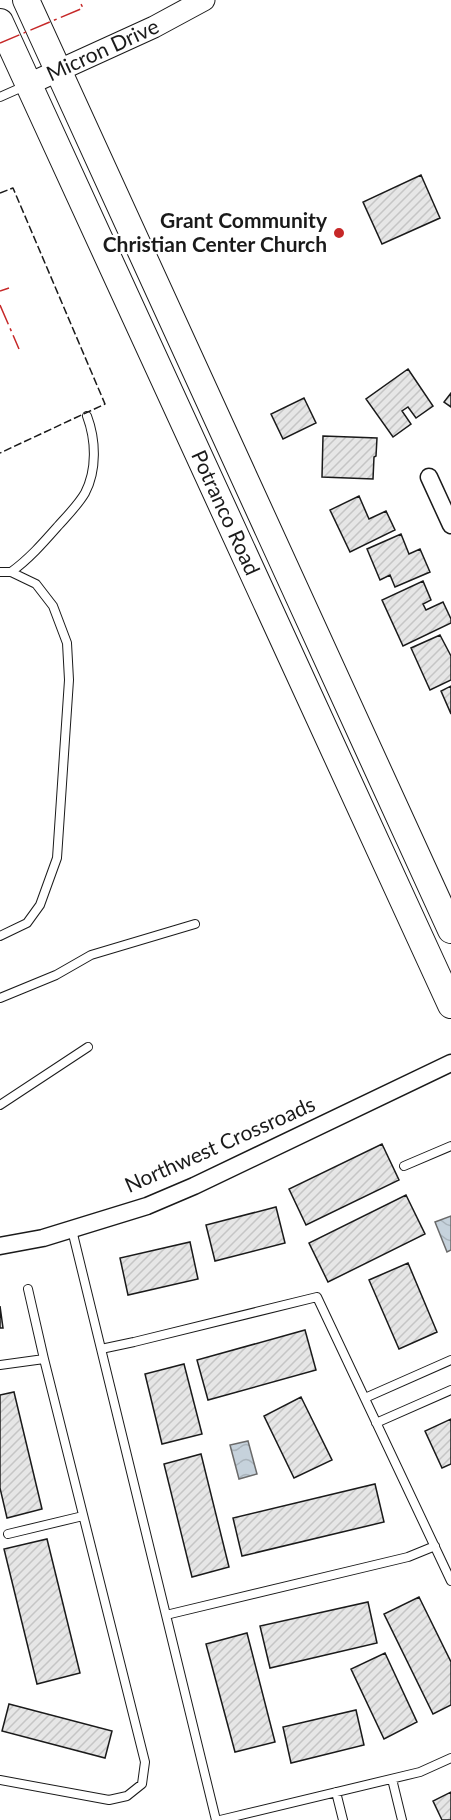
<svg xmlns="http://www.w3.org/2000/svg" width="451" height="1820" font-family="Lato,sans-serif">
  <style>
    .water { fill: url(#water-waves); stroke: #6a6a6a; stroke-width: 1.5 }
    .building { fill: url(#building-hatch); stroke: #1a1a1a; stroke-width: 1.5 }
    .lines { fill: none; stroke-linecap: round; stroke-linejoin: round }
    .service-casing { stroke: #1a1a1a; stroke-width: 10 }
    .minor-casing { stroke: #1a1a1a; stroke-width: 19 }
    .tertiary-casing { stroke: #1a1a1a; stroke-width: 23 }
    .primary-casing { stroke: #1a1a1a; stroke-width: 28 }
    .service { stroke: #fff; stroke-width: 8 }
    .minor { stroke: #fff; stroke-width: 16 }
    .tertiary { stroke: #fff; stroke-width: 21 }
    .primary { stroke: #fff; stroke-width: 26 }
    .fence { stroke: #1a1a1a; stroke-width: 1.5; stroke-dasharray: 8 3; stroke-linecap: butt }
    .power { stroke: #c62828; stroke-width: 1.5; stroke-dasharray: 21 4.5 3 4.5; stroke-linecap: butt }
    .poi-dot { fill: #c62828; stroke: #fff; stroke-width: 2 }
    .labels { text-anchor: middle; stroke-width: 4.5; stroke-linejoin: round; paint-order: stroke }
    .street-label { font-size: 21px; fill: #1a1a1a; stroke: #fff }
    .poi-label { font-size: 21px; font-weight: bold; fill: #1a1a1a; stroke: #fff; text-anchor: end }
  </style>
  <defs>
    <pattern id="water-waves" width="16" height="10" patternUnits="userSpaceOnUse" patternTransform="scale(1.5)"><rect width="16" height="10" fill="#c6d2dc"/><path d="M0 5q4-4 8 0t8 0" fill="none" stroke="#aab4bc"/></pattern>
    <pattern id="building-hatch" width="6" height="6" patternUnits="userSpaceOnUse" patternTransform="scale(1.5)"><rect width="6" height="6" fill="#e6e6e6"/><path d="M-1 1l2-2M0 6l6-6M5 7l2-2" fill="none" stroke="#c5c5c5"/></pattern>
  </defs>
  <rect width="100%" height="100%" fill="#fff"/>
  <path class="water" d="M451,1216V1250L447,1252L435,1222Z
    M248,1441L257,1474L239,1479L230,1445Z"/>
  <path class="building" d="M421,175L440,218L382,244L363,202Z
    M408,369L433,406L416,418L408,407L402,411L411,424L393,437L366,399Z
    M451,393V407L444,402Z
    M304,398L316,423L283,439L271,414Z
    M323,436L377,438L376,456L374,457L373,479L322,477Z
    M359,496L369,519L386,511L395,530L350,552L330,510Z
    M401,534L409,554L420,549L430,572L395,587L390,575L380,580L367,549Z
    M423,581L431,600L423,604L426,610L443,602L451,619V623L403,646L382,600Z
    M440,635L451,656V680L430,690L411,648Z
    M451,686V714L441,691Z
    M382,1144L399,1180L306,1225L289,1189Z
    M406,1195L425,1234L328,1282L309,1243Z
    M276,1207L285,1243L215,1261L206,1225Z
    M190,1242L198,1279L128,1295L120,1258Z
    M408,1263L437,1332L399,1349L369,1280Z
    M0,1306L3,1328H0Z
    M305,1330L316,1370L208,1400L197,1360Z
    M184,1364L202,1434L162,1444L145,1374Z
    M14,1392L42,1509L7,1518L0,1488V1395Z
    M301,1397L332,1460L294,1478L264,1416Z
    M451,1419V1464L442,1468L425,1431Z
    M201,1454L229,1567L192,1577L164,1464Z
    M375,1484L384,1522L242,1556L233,1518Z
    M47,1539L80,1673L37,1684L4,1549Z
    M419,1597L451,1662V1705L433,1714L384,1614Z
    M368,1602L377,1643L270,1668L260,1626Z
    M247,1633L275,1742L235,1752L206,1644Z
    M385,1653L417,1722L384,1739L351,1669Z
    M9,1704L112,1731L105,1758L2,1731Z
    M356,1710L364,1745L291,1763L283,1727Z
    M451,1792V1820H442L433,1801Z"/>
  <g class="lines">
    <g class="service-casing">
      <path id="service" d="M0,97L27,85
        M0,572H11L36,584L53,606L67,643L69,680L57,858L40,905L27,923L0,936
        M11,572C29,559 43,543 58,526C67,516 78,505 85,493C97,470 96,440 87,416
        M0,998L56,975L91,955L195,924
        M0,1105L88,1047
        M404,1166L451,1146
        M72,1230L216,1820
        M101,1349L134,1342L317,1297L451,1581
        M0,1365L44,1359
        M365,1398L451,1360
        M376,1423L451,1390
        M8,1534L83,1516
        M166,1615L408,1557L435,1546
        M392,1779L402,1820
        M0,1780L109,1800L127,1796L142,1784L145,1762L44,1359L28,1289
        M336,1792L343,1820
        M220,1820L420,1772L451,1758"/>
    </g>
    <g class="minor-casing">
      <path id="minor" d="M429,477L451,525
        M0,1246L43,1238L147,1206L194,1186L451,1063"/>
    </g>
    <g class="tertiary-casing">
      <g id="tertiary">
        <path id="s1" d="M29,84L154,27L204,0"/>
      </g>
    </g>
    <g class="primary-casing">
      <g id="primary">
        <path d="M26,0L451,930"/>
        <path id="s2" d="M0,22L451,1005"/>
      </g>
    </g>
    <use href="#service" class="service"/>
    <use href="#minor" class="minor"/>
    <use href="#tertiary" class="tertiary"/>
    <use href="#primary" class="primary"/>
    <path class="fence" d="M0,193L13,188L105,404L0,453"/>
    <path class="power" d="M0,43L83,8L79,0
      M0,291L9,288
      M0,305L19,349"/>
  </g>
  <circle class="poi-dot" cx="339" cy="233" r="6"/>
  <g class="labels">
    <g class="street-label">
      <text dy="7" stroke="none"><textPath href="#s1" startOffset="81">Micron Drive</textPath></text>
      <text dy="7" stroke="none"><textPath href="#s2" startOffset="540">Potranco Road</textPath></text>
      <text transform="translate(220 1145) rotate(-24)" y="7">Northwest Crossroads</text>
    </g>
    <g class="poi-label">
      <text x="327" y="228">Grant Community<tspan x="327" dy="24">Christian Center Church</tspan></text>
    </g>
  </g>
</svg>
